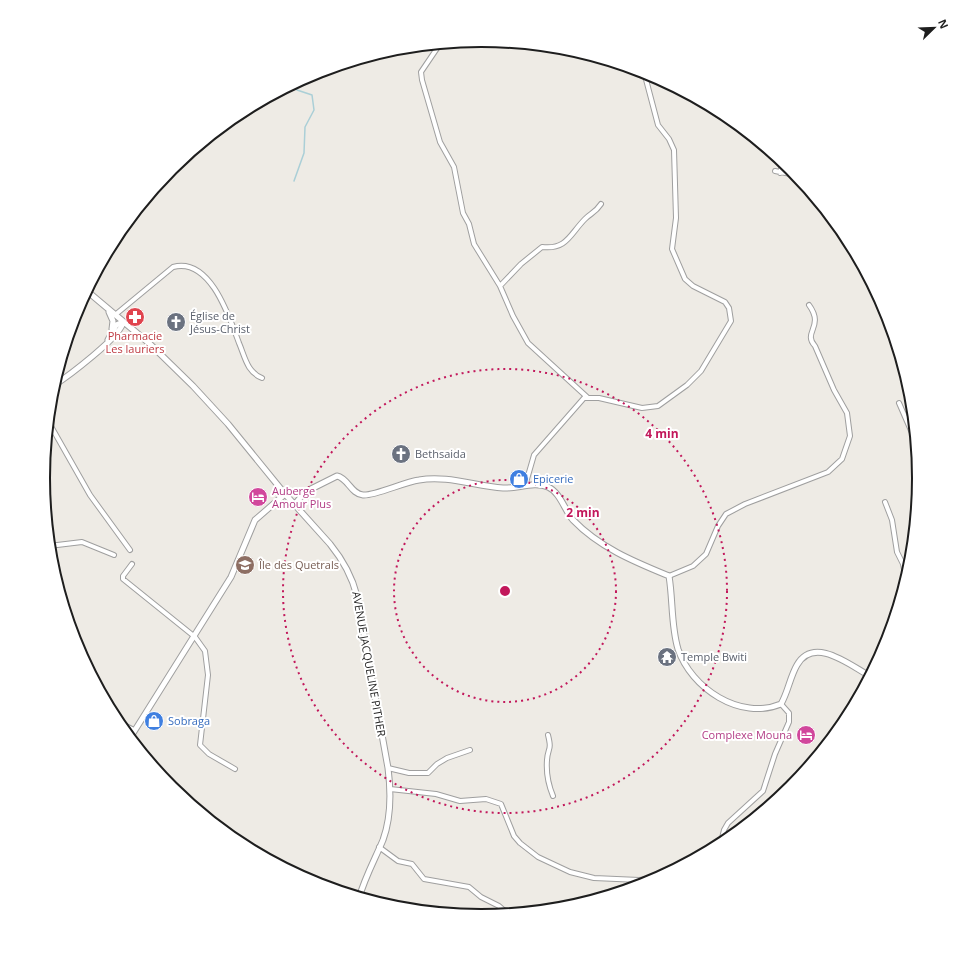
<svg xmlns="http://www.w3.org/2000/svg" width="962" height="957" font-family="'Open Sans',sans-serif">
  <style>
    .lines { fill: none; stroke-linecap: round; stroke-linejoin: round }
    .stream { stroke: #aacfd7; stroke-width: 1.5 }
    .minor-casing { stroke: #9f9f9f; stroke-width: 6 }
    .tertiary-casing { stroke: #9f9f9f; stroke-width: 7 }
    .minor { stroke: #fff; stroke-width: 4 }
    .tertiary { stroke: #fff; stroke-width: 5 }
    .ring { fill: none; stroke: #c2185b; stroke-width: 2; stroke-dasharray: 2 4 }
    .labels { text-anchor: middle; stroke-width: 4; stroke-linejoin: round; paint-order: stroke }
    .worship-label { font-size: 11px; fill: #5b616d; stroke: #fff; text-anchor: start }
    .health-label { font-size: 11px; fill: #be3a42; stroke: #fff }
    .shop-label { font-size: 11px; fill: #366cbe; stroke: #fff; text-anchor: start }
    .hotel-label { font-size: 11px; fill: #b23c85; stroke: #fff; text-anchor: start }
    .education-label { font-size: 11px; fill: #785e54; stroke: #fff; text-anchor: start }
    .street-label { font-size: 11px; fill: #1e1e1e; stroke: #fff }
    .rim { fill: none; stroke: #1e1e1e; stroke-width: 2 }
    .centre { fill: #c2185b; stroke: #fff; stroke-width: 2 }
    .ring-label { font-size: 12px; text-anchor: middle; font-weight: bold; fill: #c2185b; stroke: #fff; stroke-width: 4; stroke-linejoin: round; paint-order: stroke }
  </style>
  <rect width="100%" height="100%" fill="#eeebe5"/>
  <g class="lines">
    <path class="stream" d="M294,181L304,153L305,127L314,110L312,95L297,90L295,83"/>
    <g class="minor-casing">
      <path id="minor" d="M440,44L421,72L422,80L440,142L454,167L463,213L469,224L474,244L500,286L513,316L528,343L587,397
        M775,171L796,175
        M780,173L783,162
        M500,286L521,264L542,247C567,250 570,234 585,219C591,213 595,213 601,204
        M115,315L173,267C210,257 229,316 239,343C245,357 247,372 262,378
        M899,403L916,442
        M48,421L90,495L130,550
        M525,486L534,455L584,398H599L642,408L658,406L687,385L701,371L731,321L729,308L725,302L693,286L685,279L672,249L676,218L674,150L669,139L658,125L644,72
        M885,502L892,520L897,552L903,564L906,580
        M49,546L82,542L114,555
        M132,564L123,576V579L195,637L205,651L208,675L200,745L209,754L235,769
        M669,576L693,566L706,554L718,526L726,514L745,504L828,472L842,459L850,436L847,413L834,390L815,346C802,332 825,327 809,305
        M80,652L81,655
        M121,727L126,726L134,730
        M548,735C552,751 548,747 547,760C546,773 548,784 553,796
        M388,768L409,773H428L437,764L447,758L470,750
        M390,789L436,794L460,801L486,799L501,804L514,836L520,843L538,857L570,872L594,878L639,880L648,879L676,869
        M720,846L724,830L728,823L763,791L775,754L789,722V713L781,704
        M379,847L398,861L412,864L424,879L469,887L481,897L499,906L508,914"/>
    </g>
    <g class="tertiary-casing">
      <path id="tertiary" d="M87,291L150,344L193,386L228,424L285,494L330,544C343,560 352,576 357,596L388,768C391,791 391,818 383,840C375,859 365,877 359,898
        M109,312L113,321L112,329
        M108,340L116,325L123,322
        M53,386C67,377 122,336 123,322
        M295,504L305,492L337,476C348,478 351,494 363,495C375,496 404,482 419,480C447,475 475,486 503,488C517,489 534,481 548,487C560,492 565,511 573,520C600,548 635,562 669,576C673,600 671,626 678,649C691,688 740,721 781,704C788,692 790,677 797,665C814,635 851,666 870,676
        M130,738L231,577L255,520L285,494"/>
    </g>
    <use href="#minor" class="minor"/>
    <use href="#tertiary" class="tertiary"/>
  </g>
  <g class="ring">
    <circle cx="505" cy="591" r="111"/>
    <circle cx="505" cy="591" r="222"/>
  </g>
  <defs>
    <g id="pharmacy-disc" transform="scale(1)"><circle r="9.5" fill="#e0444e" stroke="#fff"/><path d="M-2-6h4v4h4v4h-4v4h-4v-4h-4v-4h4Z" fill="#fff"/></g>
    <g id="church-disc" transform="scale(1)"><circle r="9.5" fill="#6b7280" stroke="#fff"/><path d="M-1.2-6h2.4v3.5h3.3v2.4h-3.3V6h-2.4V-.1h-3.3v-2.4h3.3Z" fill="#fff"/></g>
    <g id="shop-disc" transform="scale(1)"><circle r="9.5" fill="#3f7fe0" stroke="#fff"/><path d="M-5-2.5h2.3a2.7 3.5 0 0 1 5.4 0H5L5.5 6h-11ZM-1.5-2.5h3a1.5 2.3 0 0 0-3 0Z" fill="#fff"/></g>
    <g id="hotel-disc" transform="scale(1)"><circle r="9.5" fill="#d1479c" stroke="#fff"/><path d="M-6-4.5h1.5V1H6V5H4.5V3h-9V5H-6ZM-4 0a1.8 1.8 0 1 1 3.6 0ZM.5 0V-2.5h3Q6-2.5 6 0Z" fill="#fff"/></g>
    <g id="school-disc" transform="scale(1)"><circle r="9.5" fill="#8d6e63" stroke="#fff"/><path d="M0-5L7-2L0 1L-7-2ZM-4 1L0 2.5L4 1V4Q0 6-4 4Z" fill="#fff"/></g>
    <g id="temple-disc" transform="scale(1)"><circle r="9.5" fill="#6b7280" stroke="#fff"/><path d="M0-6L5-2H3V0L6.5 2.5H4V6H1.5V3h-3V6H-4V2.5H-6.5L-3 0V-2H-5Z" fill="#fff"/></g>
  </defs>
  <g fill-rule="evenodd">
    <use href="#pharmacy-disc" x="135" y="317"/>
    <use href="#church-disc" x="176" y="322"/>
    <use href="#church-disc" x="401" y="454"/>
    <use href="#shop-disc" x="519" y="479"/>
    <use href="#hotel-disc" x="258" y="497"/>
    <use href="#school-disc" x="245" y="565"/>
    <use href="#temple-disc" x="667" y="657"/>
    <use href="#shop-disc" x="154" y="721"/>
    <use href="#hotel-disc" x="806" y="735"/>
  </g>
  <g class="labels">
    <g class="worship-label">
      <text x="190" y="320">Église de<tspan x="190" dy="13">Jésus-Christ</tspan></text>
      <text x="415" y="458">Bethsaida</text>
      <text x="681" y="661">Temple Bwiti</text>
    </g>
    <g class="health-label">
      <text x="135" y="340">Pharmacie<tspan x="135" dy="13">Les lauriers</tspan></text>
    </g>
    <g class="shop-label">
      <text x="533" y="483">Epicerie</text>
      <text x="168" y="725">Sobraga</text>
    </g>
    <g class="hotel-label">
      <text x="272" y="495">Auberge<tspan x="272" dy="13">Amour Plus</tspan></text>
      <text x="792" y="739" text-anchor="end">Complexe Mouna</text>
    </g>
    <g class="education-label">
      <text x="259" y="569">Île des Quetrals</text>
    </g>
    <g class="street-label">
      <text transform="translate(369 664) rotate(80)" y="4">AVENUE JACQUELINE PITHER</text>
    </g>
  </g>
  <path d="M0 0H962V957H0ZM50 478a431 431 0 1 1 862 0a431 431 0 1 1-862 0Z" fill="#fff" fill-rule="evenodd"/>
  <path class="rim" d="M50 478a431 431 0 1 1 862 0a431 431 0 1 1-862 0Z"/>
  <circle cx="505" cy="591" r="6" class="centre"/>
  <g class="ring-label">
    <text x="662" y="438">4 min</text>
    <text x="583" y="517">2 min</text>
  </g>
  <g transform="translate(934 28) rotate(67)" stroke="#ffffff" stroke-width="3" paint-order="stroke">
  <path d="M0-3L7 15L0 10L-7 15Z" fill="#1e1e1e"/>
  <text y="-6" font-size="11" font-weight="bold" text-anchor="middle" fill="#1e1e1e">N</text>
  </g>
</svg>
